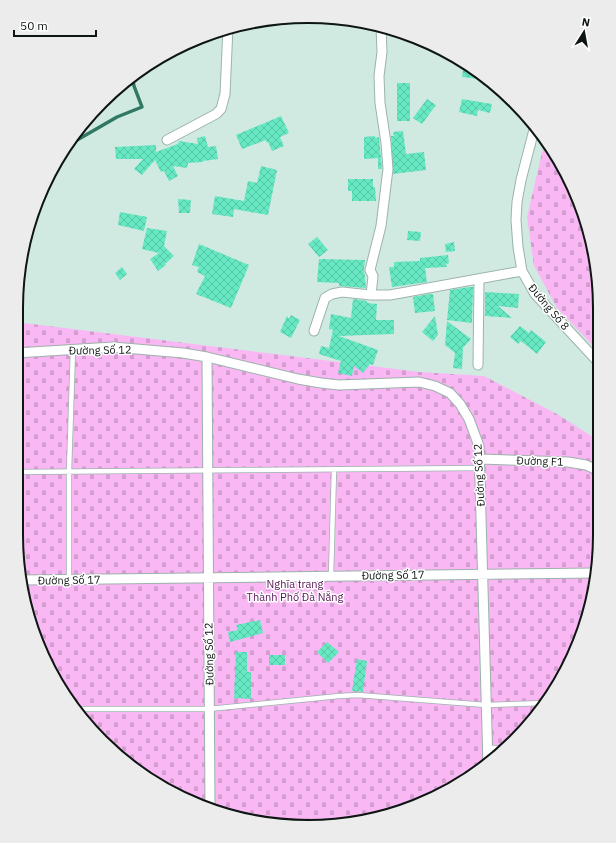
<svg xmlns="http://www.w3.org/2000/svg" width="616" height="843" font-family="'IBM Plex Sans',sans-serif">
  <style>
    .cemetery { fill: url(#cemetery-stones) }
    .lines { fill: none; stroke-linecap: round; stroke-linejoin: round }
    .stream { stroke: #307864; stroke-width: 3.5 }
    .building { fill: url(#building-cross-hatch) }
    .service-casing { stroke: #9cb3ab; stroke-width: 6 }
    .minor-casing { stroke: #9cb3ab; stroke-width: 11 }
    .service { stroke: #fff; stroke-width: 4.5 }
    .minor { stroke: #fff; stroke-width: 9 }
    .labels { text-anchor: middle; stroke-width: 3; stroke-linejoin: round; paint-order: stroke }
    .street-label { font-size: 11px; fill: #0e1613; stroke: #fff }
    .park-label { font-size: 11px; fill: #561455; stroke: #fff }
    .rim { fill: none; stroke: #0e1613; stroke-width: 2 }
  </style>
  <defs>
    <pattern id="cemetery-stones" width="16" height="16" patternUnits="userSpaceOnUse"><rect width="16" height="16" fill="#f9b7f4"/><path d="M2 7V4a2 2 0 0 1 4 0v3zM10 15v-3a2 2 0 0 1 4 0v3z" fill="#d49dd0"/></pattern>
    <pattern id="building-cross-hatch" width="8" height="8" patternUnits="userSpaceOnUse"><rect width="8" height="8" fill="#66e8c3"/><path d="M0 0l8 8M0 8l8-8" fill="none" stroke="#57c6a7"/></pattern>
  </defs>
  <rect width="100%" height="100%" fill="#d1eae1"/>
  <path class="cemetery" d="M545,140L578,196L597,270L598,351L557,308L534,266L527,217Z
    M16,322L420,372L484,376L557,414L599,441V554L590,611L570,664L528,727L486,767L420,805L346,825L251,821L179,797L116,755L65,697L26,611L16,535Z"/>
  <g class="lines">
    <path class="stream" d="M65,147L117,117L142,107L134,86L132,76"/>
  </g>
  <path class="building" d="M464,62L469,66L489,80L462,77Z
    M397,83H410V121H397Z
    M427,99L436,105L422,124L413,118Z
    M462,99L492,104L490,113L478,110L477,116L459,112Z
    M281,116L289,133L280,137L284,146L272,151L268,142L267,143L266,140L242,149L236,135Z
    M403,131L406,154L424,152L426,170L393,174L391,136H394L393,132Z
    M205,136L208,147L216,146L218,159L203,161V162L188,163L187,168L173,166L178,176L169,181L164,171L161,172L155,160L142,175L134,169L143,159H116L115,147L156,145V152L178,144L179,141L198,144L197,138Z
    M375,136V138L379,137L382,169H378V158L364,159V137Z
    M261,166L277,170L268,215L234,209L233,217L212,214L215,196L244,201L248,181L257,183Z
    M348,179H373V187H375L376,201H352V191H348Z
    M178,199L191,200L190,213H179Z
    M120,212L147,217L144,231L118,225Z
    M147,228L167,231L164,246L174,256L165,264L166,265L158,271L150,259L159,253L142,249Z
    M408,231L421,232L420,241L407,240Z
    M317,237L328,250L319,257L308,244Z
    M454,242L455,251L446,252L445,244Z
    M199,244L249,265L231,308L196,294L205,276L197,272L199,267L192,265Z
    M448,255L449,263L446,264L447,267L425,268L427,282L392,287L389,267H394V262L420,261V258Z
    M319,259L365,260L364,269L366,288L339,286V283L317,282Z
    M122,267L127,274L120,280L115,273Z
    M469,287H473L472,323L447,320L450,290Z
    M485,292L519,294L518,308L498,306L512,318L485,316Z
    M429,294H433L435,311L415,313L413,297Z
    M353,299L367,301V303L377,304L376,320H394V334L339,336L378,350L373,365L370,364L363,373L354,366L352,376L338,373L341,361L319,354L321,346L329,348L333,330L329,329L331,314L351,318Z
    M291,315L300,320L291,338L280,332L287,316L289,319Z
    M435,316L438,335L433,341L422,332Z
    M447,321L471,339L463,348L462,369L453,368L455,353L445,345Z
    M520,326L529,333L531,330L546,342L537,354L521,341L518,344L510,337Z
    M260,620L263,633L230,642L228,632L238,630L236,625Z
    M327,642L339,652L328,663L317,652Z
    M236,652H247V672H251V699L234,698Z
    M269,655H285V665H269Z
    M357,659L367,661L363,692L352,691Z"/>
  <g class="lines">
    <g class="service-casing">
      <path id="service" d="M16,472C171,470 325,470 480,468
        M331,576L334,470
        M69,580V471L73,349
        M75,709H209L339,696L358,695L486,705L544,703
        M488,748H506"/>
    </g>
    <g class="minor-casing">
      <path id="minor" d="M535,126L521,180L517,202L516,220L518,247L522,271L535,294L598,362
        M167,140L216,114L221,109L225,94L228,27
        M371,295L373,276L370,270L381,226L388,169L386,143L380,103L379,76L382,52L381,27
        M314,331L325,298L332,294L342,292L371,295H390L522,271
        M16,353L113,347L183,353L207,357L298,379L321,383L339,385L419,382L435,386L450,393L460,404L469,419L479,446L488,765
        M207,357L210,808
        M478,365L479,279
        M480,459L568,462L586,465L599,471
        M22,580L596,573"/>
    </g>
    <use href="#service" class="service"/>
    <use href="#minor" class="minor"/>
  </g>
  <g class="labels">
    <g class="street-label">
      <text transform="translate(549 307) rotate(50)" y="4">Đường Số 8</text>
      <text transform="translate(100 350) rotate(-1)" y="4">Đường Số 12</text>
      <text transform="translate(540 461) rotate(2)" y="4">Đường F1</text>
      <text transform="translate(479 475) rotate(-93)" y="4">Đường Số 12</text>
      <text transform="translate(393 575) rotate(-1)" y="4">Đường Số 17</text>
      <text transform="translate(69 580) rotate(-1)" y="4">Đường Số 17</text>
      <text transform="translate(209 654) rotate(-91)" y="4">Đường Số 12</text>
    </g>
    <g class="park-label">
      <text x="295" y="588">Nghĩa trang<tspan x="295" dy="13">Thành Phố Đà Nẵng</tspan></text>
    </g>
  </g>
  <path d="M0 0H616V843H0ZM308 23H308A285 285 0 0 1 593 308V535A285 285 0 0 1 308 820H308A285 285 0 0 1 23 535V308A285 285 0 0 1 308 23Z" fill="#ececec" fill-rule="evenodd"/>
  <path class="rim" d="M308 23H308A285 285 0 0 1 593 308V535A285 285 0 0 1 308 820H308A285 285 0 0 1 23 535V308A285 285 0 0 1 308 23Z"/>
  <g transform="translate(584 32) rotate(11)" stroke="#ffffff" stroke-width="3" paint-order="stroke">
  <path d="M0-3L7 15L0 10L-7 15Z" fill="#0e1613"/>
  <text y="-6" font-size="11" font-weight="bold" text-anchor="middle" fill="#0e1613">N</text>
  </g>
  <path d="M14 30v6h82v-6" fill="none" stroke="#0e1613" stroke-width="2"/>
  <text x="20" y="30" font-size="12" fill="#0e1613" stroke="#ffffff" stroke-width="3" paint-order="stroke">50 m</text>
</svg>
